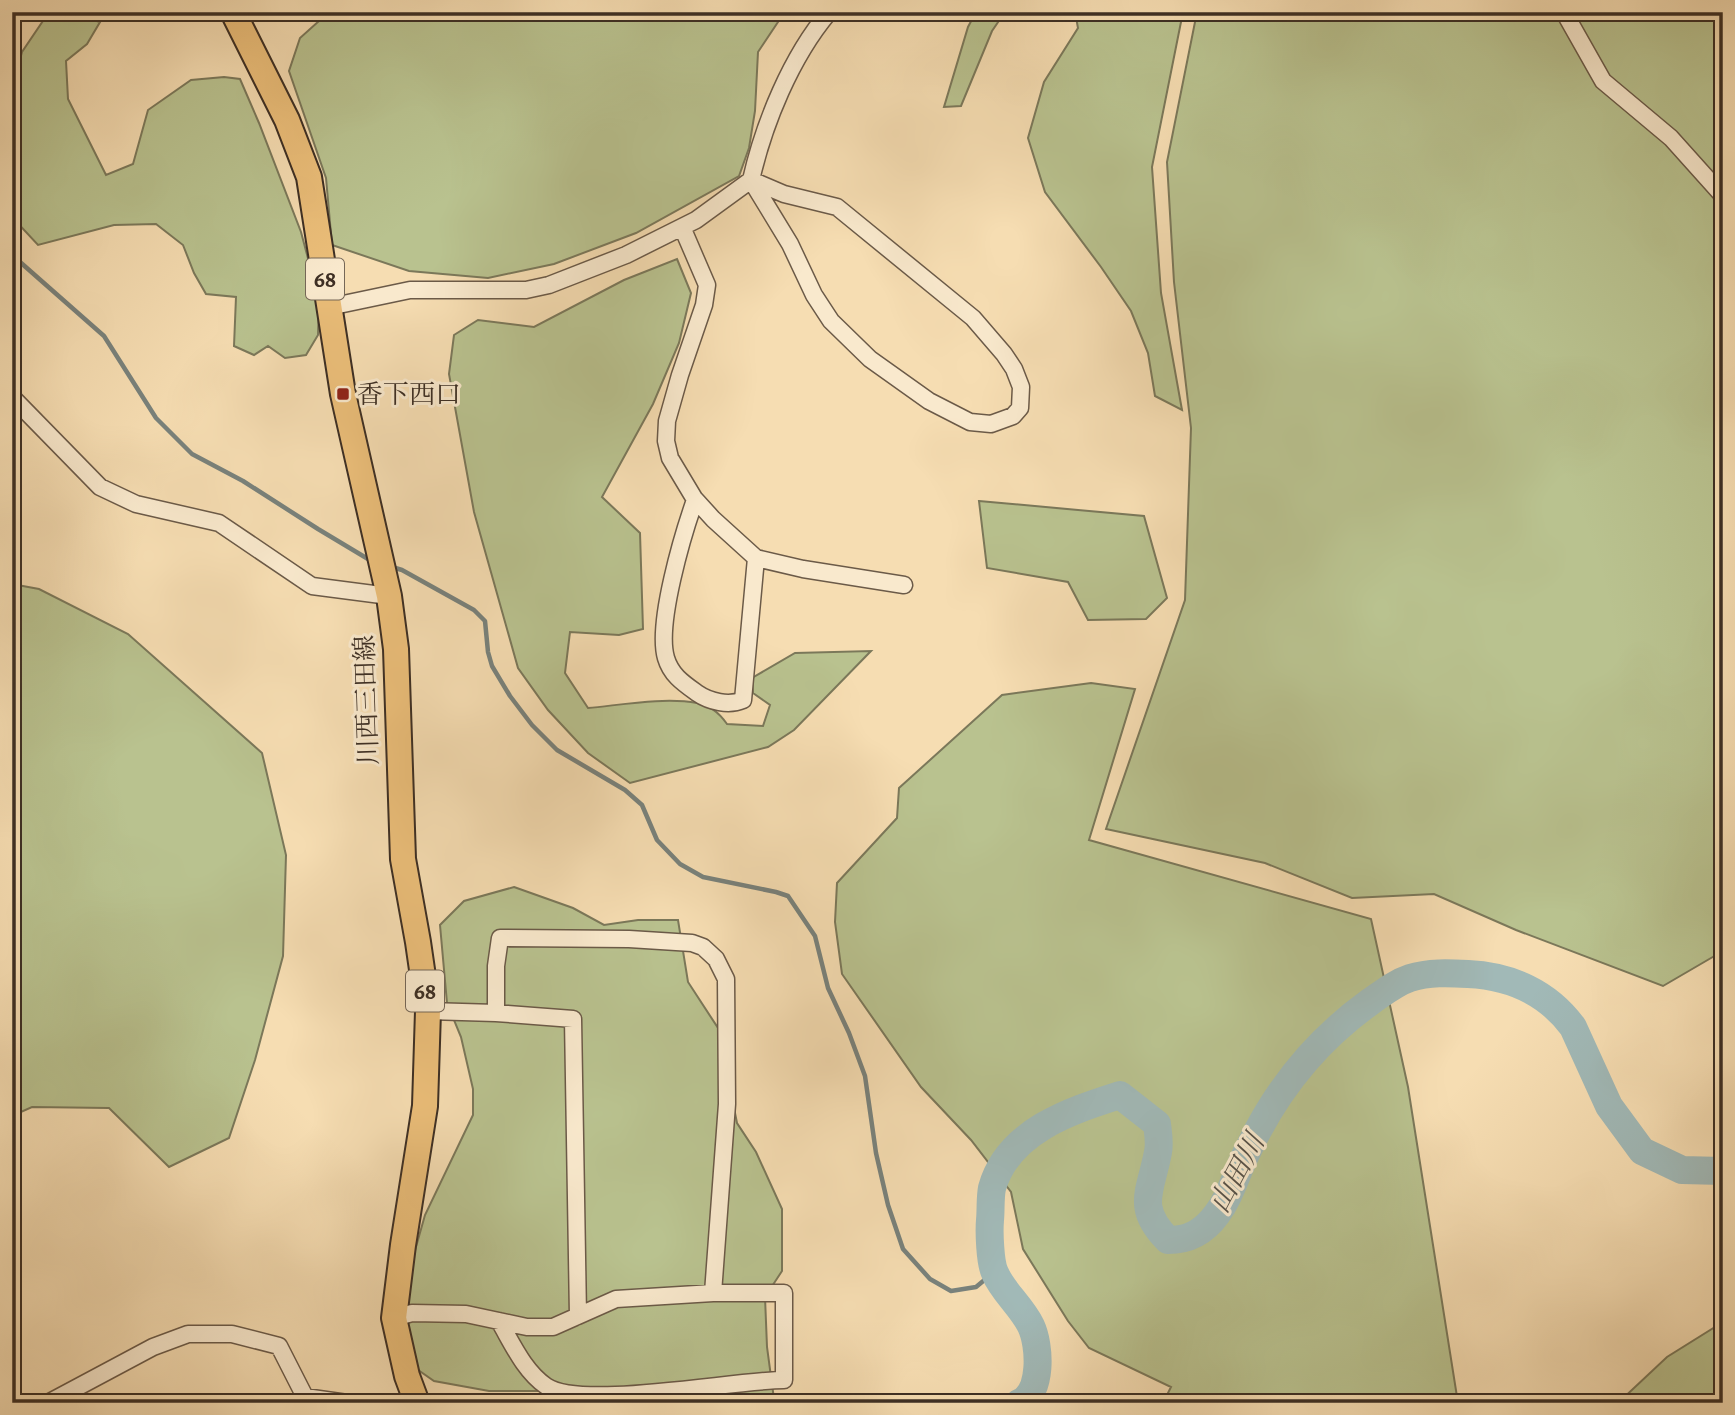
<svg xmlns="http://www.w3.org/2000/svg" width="1735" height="1415" font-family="Alegreya,'Noto Serif JP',serif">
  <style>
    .green { fill: #b9c28f; stroke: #7b785a; stroke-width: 2 }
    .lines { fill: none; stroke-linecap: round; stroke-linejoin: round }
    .stream { stroke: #79827c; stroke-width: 4.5 }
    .river { stroke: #a1b9b7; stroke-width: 28 }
    .minor-casing { stroke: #6b5a48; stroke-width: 19 }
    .primary-casing { stroke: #3d2f24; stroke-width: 28 }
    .minor { stroke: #f9e9cd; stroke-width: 16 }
    .primary { stroke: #ebbe79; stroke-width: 24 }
    .poi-dot { fill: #8f2418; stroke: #f9e9cd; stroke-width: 2.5 }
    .labels { text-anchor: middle; stroke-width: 6; stroke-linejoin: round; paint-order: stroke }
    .shield { fill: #f9e9cd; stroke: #756757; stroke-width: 2 }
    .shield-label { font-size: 24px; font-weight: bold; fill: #3d2f24 }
    .poi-label { font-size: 26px; fill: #3d2f24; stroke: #f9e9cd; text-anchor: start }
    .street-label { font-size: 26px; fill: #3d2f24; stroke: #f9e9cd }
    .water-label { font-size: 28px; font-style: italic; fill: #565249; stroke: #f9e9cd }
  </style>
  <rect width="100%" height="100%" fill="#f6ddb2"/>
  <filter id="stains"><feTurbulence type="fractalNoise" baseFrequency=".00286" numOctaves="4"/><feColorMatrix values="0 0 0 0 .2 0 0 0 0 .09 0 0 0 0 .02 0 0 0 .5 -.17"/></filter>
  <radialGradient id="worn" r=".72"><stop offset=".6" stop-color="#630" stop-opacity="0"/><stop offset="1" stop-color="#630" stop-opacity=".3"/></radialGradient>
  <path class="green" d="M49,12H67L100,22L87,44L66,61L68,99L106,175L133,164L148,110L191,80L224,77L240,79L259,123L301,232L319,300L318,335L306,355L285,358L268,346L254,355L234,346L236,297L206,294L194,273L183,245L156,224L114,225L38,245L12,217V89L22,52Z
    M329,12H471L501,17L509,12H782V16L758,52L755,111L749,148L739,176L636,233L554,264L488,278L409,271L332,245L326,178L289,71L300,38Z
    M976,12H1005L992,31L961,106L944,107L968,27Z
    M1075,12H1183L1152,167L1161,293L1182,410L1155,396L1148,353L1131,311L1101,267L1045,192L1028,138L1044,82L1078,28Z
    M1197,12H1723V951L1663,986L1516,930L1434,894L1352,898L1265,863L1106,829L1185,600L1191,428L1174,282L1167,162Z
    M677,259L691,293L679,343L653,404L602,497L640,533L643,629L619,635L570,632L565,673L588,708C621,705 664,697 697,703C710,705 720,714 727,724L763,726L770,705L753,693L752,678L795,653L871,651L794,730L768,747L630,783L588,753L548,710L518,668L474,512L449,374L454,335L478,320L534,327L624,280Z
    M979,501L1144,516L1167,598L1146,619L1088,620L1068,582L987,568Z
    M12,584L39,589L128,634L262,753L286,855L283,956L255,1060L229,1138L169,1167L109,1108L32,1107L12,1116Z
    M1091,683L1135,689L1089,840L1371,919L1408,1087L1458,1403H1163L1171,1387L1089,1348L1068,1321L1023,1249L1011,1192L971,1140L921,1087L842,974L835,922L837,883L897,818L899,788L1002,695Z
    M514,887L573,908L604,925L638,920H678L688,982L718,1028L737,1123L756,1152L782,1209V1271L765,1297L767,1347L774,1399L764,1403H604L551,1391H489L434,1381L411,1365L401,1300L425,1215L473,1115V1089L461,1037L447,1003L440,925L464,901Z
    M1723,1322V1403H1618L1667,1357Z"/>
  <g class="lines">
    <path class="stream" d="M12,249L20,262L104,336L156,418L192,454L243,481L318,529L373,562
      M392,567L402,570L474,610L485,621L488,652L492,666L510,696L532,725L557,750L625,790L642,805L657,840L680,864L703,877L776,892L788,896L815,936L828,988L849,1033L865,1076L876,1153L888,1205L903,1249L930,1279L951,1291L976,1287L994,1272"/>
    <path class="river" d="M1019,1403C1043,1393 1040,1345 1031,1326C1022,1307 1003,1292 995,1273C990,1263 989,1232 990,1220C991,1210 990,1198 992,1188C1008,1131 1070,1111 1120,1095L1157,1124C1158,1133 1160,1143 1158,1152C1151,1191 1135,1207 1168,1240C1189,1240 1204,1232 1217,1214C1232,1194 1237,1170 1249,1148C1277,1089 1317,1040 1370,1002C1383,993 1395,983 1410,978C1429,972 1449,973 1468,974C1511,976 1548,993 1573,1027L1609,1106L1642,1151L1682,1170L1723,1171"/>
    <g class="minor-casing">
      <path id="minor" d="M1564,12L1603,81L1671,138L1723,196
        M751,180L784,194L837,207L973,318L1004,354L1014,369L1021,387L1020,408L1013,416L991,424L970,422L929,401L870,359L831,321L814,295L790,244Z
        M682,227L707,285L704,305L680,375L667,421L666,441L670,458L694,498L713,519L756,558L803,569L904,585
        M329,307L410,290H526L549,285L626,255L696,220L751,180C764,123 791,57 829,12
        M12,397L100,487L136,504L219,523L312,586L389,596
        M695,500C683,534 656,624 666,658C671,675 683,683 697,693C710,702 729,706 743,700L756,558
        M428,1011L496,1013L573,1019L578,1316
        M496,1013V966L500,938L629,939L692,943L703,947L716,959L726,979L727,1104L713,1293
        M394,1318L412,1313L466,1314L527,1327H553L616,1299L713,1293H784V1380C735,1380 581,1410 546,1386C524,1371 512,1343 499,1321
        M48,1403L153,1347L188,1334H232L279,1346L305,1397L347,1403"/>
    </g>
    <g class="primary-casing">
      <path id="primary" d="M233,12L287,120L309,177L343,394L389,596L396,649L403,859L418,942L428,1011L425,1106L403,1245L394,1318L407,1376L417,1403"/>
    </g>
    <use href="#minor" class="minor"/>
    <use href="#primary" class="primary"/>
  </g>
  <rect class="poi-dot" x="336" y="387" width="14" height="14" rx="3.5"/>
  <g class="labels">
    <g class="shield">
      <rect x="306" y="258.5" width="38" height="41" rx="5"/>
      <rect x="406" y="970.5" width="38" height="41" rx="5"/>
    </g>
    <g class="shield-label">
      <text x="325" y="287">68</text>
      <text x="425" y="999">68</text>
    </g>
    <g class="poi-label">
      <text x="357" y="403">香下西口</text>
    </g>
    <g class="street-label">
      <text transform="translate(366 700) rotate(-92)" y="9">川西三田線</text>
    </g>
    <g class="water-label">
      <text transform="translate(1236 1173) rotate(-62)" y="10">山田川</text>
    </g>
  </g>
  <rect width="1735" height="1415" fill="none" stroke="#f6ddb2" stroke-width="42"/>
  <rect x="14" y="14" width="1707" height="1387" fill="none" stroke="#3d2f24" stroke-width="3.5"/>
  <rect x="21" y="21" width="1693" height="1373" fill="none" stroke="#3d2f24" stroke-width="2"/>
  <rect width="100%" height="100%" filter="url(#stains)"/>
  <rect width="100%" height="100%" fill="url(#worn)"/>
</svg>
